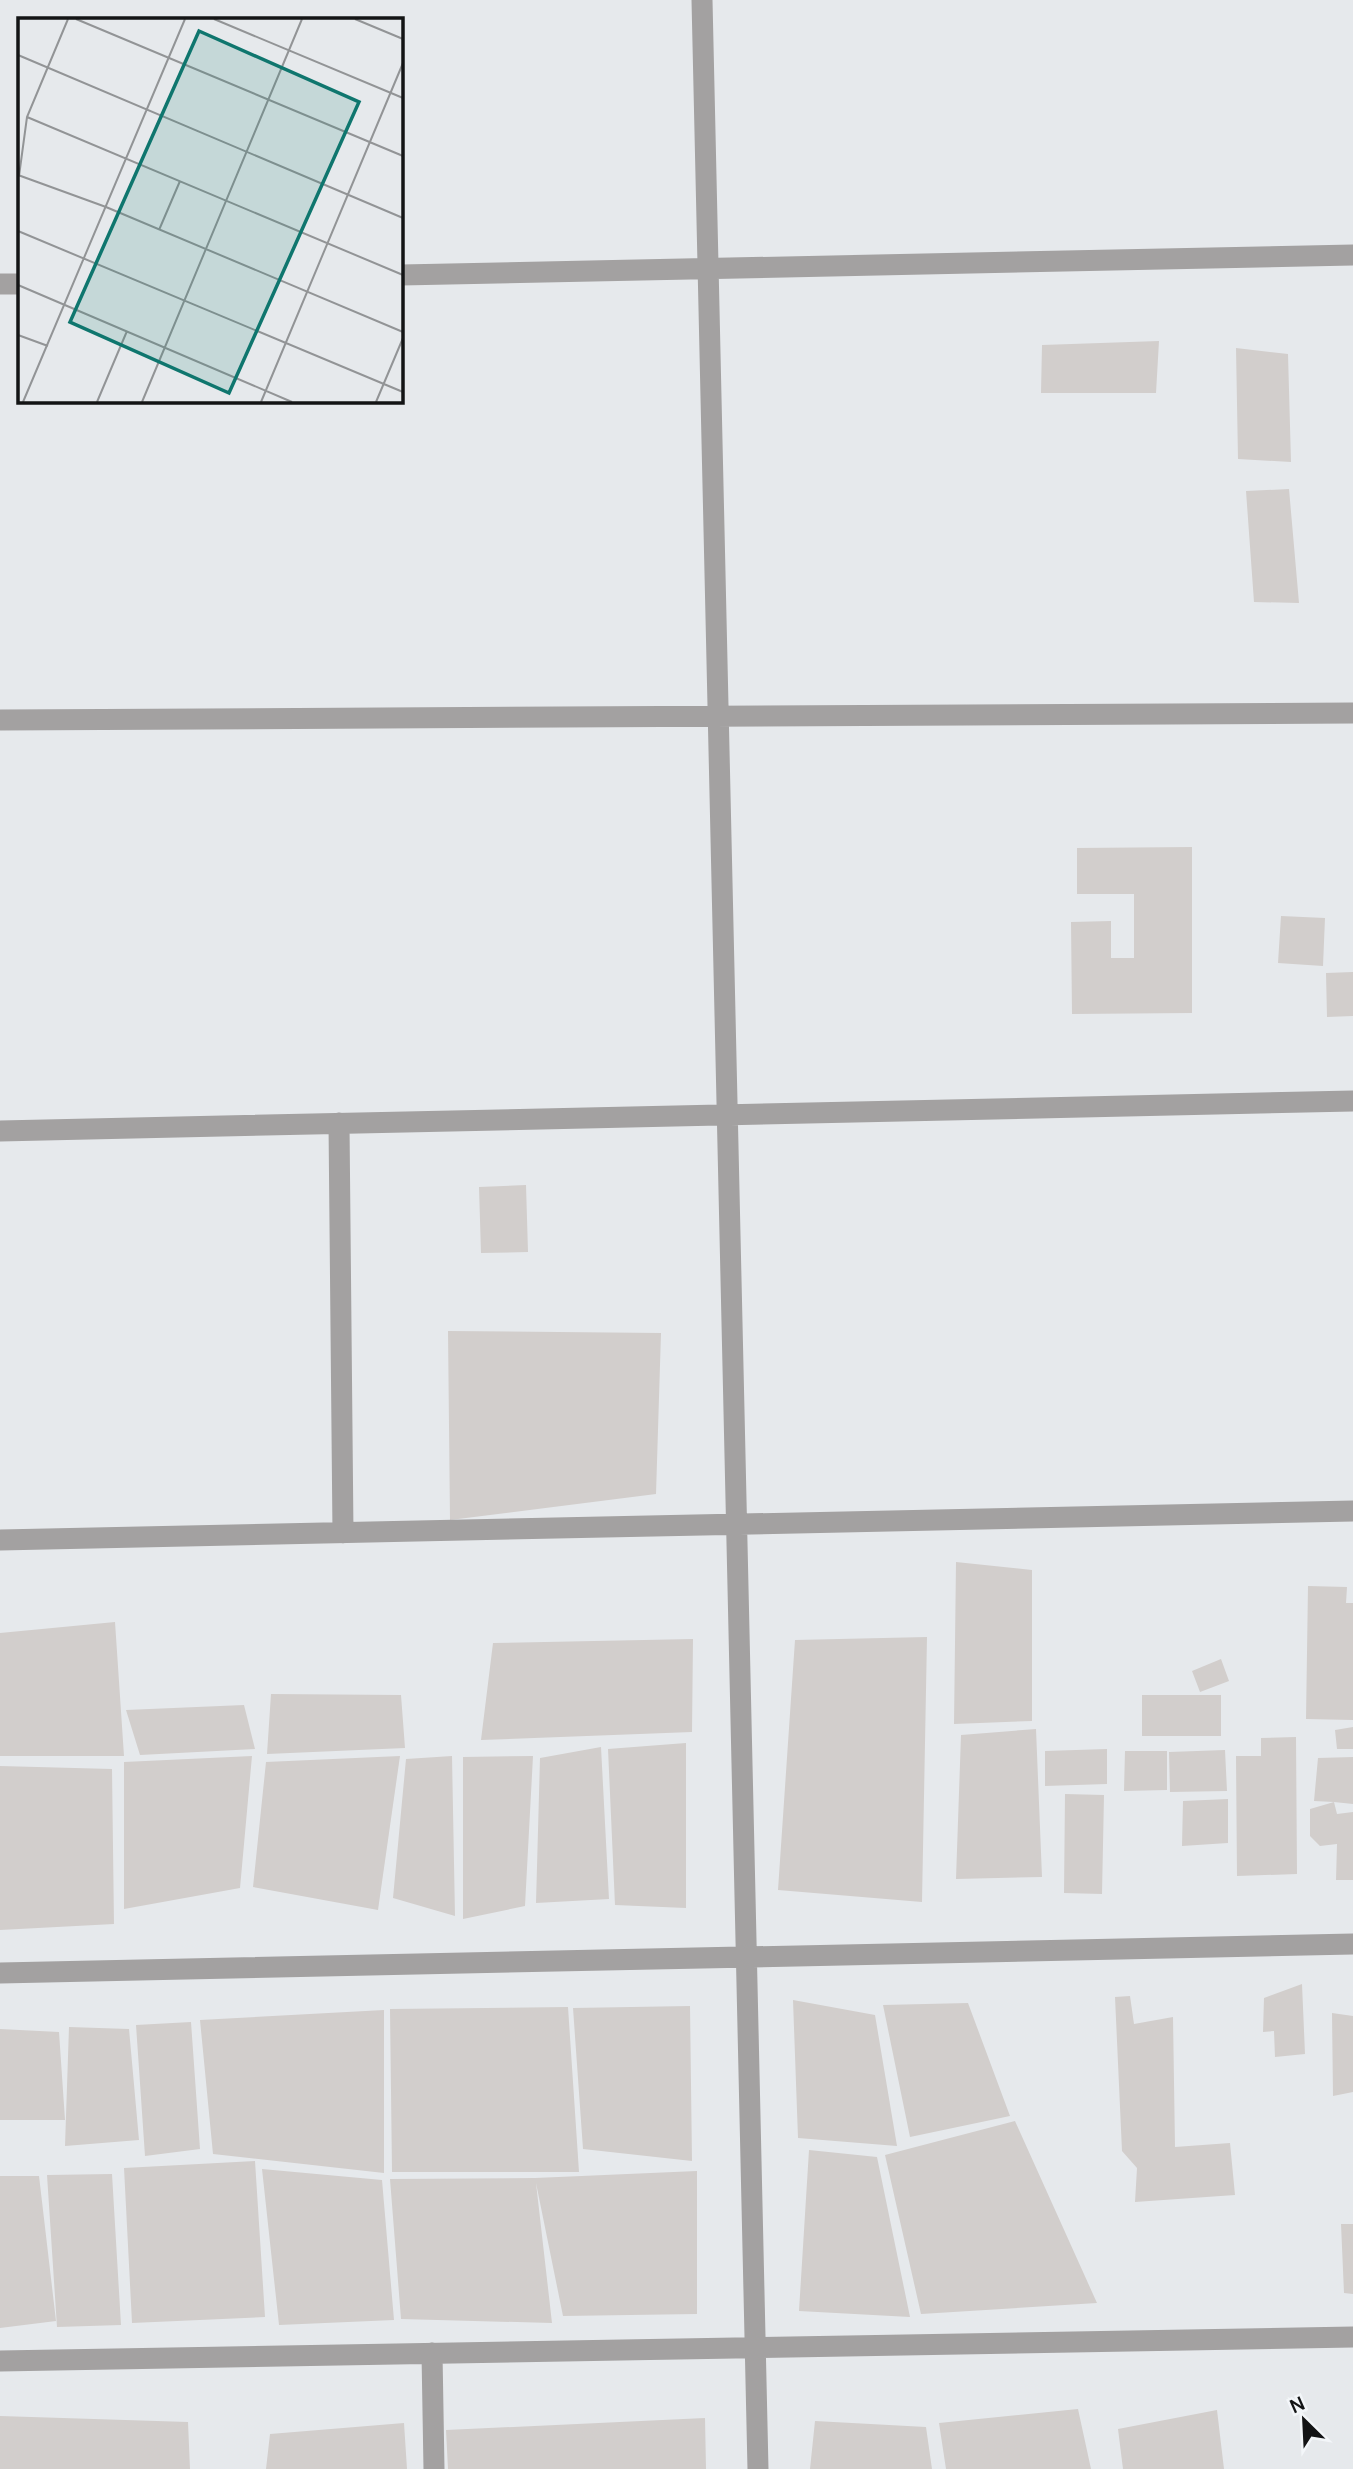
<svg xmlns="http://www.w3.org/2000/svg" width="1353" height="2469" font-family="Manrope,sans-serif">
  <style>
    .building { fill: #d2cecc }
    .lines { fill: none; stroke-linecap: round; stroke-linejoin: round }
    .minor { stroke: #a3a1a1; stroke-width: 21 }
    .inset-road { fill: none; stroke: #929496; stroke-width: 2 }
    .view { fill: #0f766e; fill-opacity: 0.15; stroke: #0f766e; stroke-width: 3.5 }
    .inset-edge { fill: none; stroke: #131415; stroke-width: 3.5 }
  </style>
  <rect width="100%" height="100%" fill="#e6e9ec"/>
  <path class="building" d="M1159,341L1156,393H1041L1042,345Z
    M1236,348L1288,354L1291,462L1238,459Z
    M1289,489L1299,603L1254,602L1246,491Z
    M1192,847V1013L1072,1014L1071,922L1111,921V958H1134V894H1077V848Z
    M1281,916L1325,918L1323,966L1278,963Z
    M1353,972V1016L1327,1017L1326,973Z
    M526,1185L528,1252L481,1253L479,1187Z
    M448,1331L661,1333L656,1494L450,1520Z
    M956,1562L1032,1570V1721L954,1724Z
    M1308,1586L1347,1587L1346,1603H1353V1720L1306,1719Z
    M115,1622L124,1756H0V1633Z
    M927,1637L922,1902L778,1890L795,1640Z
    M693,1639L692,1732L481,1740L493,1643Z
    M1221,1659L1229,1681L1200,1692L1192,1671Z
    M271,1694L401,1695L405,1748L267,1754Z
    M1142,1695H1221V1736H1142Z
    M244,1705L255,1749L140,1755L126,1710Z
    M1353,1727V1749H1337L1335,1730Z
    M1036,1729L1042,1877L956,1879L961,1735Z
    M1296,1737L1297,1874L1237,1876L1236,1756H1261V1738Z
    M686,1743V1908L615,1905L608,1749Z
    M601,1747L609,1899L536,1903L540,1758Z
    M1107,1749V1784L1045,1786V1751Z
    M1225,1750L1227,1791L1170,1792L1169,1752Z
    M1125,1751H1167V1790L1124,1791Z
    M252,1756L240,1888L124,1909V1762Z
    M400,1756L378,1910L253,1887L266,1762Z
    M452,1756L455,1916L393,1898L406,1759Z
    M533,1756L525,1906L463,1919V1757Z
    M1353,1757V1804L1334,1802L1337,1814L1353,1812V1880H1336L1337,1844L1320,1846L1310,1836V1809L1334,1802L1314,1801L1318,1758Z
    M0,1766L112,1769L114,1924L0,1930Z
    M1065,1794L1104,1795L1102,1894L1064,1893Z
    M1228,1799V1843L1182,1846L1183,1801Z
    M1302,1984L1305,2054L1275,2057L1274,2031L1263,2032L1264,1998Z
    M1130,1996L1134,2024L1173,2017L1175,2147L1230,2143L1235,2195L1135,2202L1137,2168L1122,2151L1115,1997Z
    M793,2000L875,2015L897,2146L798,2138Z
    M968,2003L1010,2116L910,2137L883,2005Z
    M690,2006L692,2161L583,2149L573,2008Z
    M568,2007L579,2172H392L390,2009Z
    M384,2010V2173L213,2154L200,2020Z
    M1332,2013L1353,2016V2092L1333,2096Z
    M191,2022L200,2149L145,2156L136,2025Z
    M69,2027L129,2029L139,2140L65,2146Z
    M0,2029L59,2032L65,2120H0Z
    M1015,2121L1097,2303L921,2314L885,2155Z
    M809,2150L877,2157L910,2317L799,2311Z
    M255,2161L265,2317L132,2323L124,2168Z
    M262,2169L382,2180L394,2320L279,2325Z
    M697,2171V2314L563,2316L536,2183L552,2323L401,2319L390,2179L535,2178Z
    M112,2174L121,2325L57,2327L47,2175Z
    M0,2176H39L56,2321L0,2328Z
    M1341,2224H1353V2294L1344,2293Z
    M1078,2409L1091,2469H946L939,2423Z
    M1217,2410L1224,2469H1123L1118,2429Z
    M0,2416L188,2422L190,2469H0Z
    M705,2418L706,2469H448L446,2430Z
    M815,2421L926,2427L932,2469H810Z
    M404,2423L407,2469H266L270,2434Z"/>
  <g class="lines">
    <path class="minor" d="M702,0L758,2469
      M401,275L1353,255
      M0,284H19
      M0,720L1353,713
      M339,1123L343,1533
      M0,1131L1353,1101
      M0,1540L1353,1511
      M0,1973L1353,1944
      M432,2353L434,2469
      M0,2361L1353,2337"/>
  </g>
  <g transform="translate(18 18)">
    <rect width="385" height="385" fill="#e6e9ec"/>
    <path class="inset-road" d="M58,1L385,138M196,1L385,80M337,1L385,21M0,37L385,200M9,99L385,257M0,157L88,189L385,314M1,158L9,99L50,1M141,212L162,163M0,213L385,374M0,267L274,384M0,317L30,328M5,384L167,1M79,384L109,313M124,384L284,1M243,384L385,45M358,384L385,320"/>
    <path class="view" d="M181,13L341,84L211,375L52,304Z"/>
    <rect width="385" height="385" class="inset-edge"/>
  </g>
  <g transform="translate(1304 2420) rotate(336)" stroke="#f3f6f9" stroke-width="5" paint-order="stroke">
  <path d="M0-5L12 26L0 18L-12 26Z" fill="#131415"/>
  <text y="-10" font-size="19" font-weight="bold" text-anchor="middle" fill="#131415">N</text>
  </g>
</svg>
